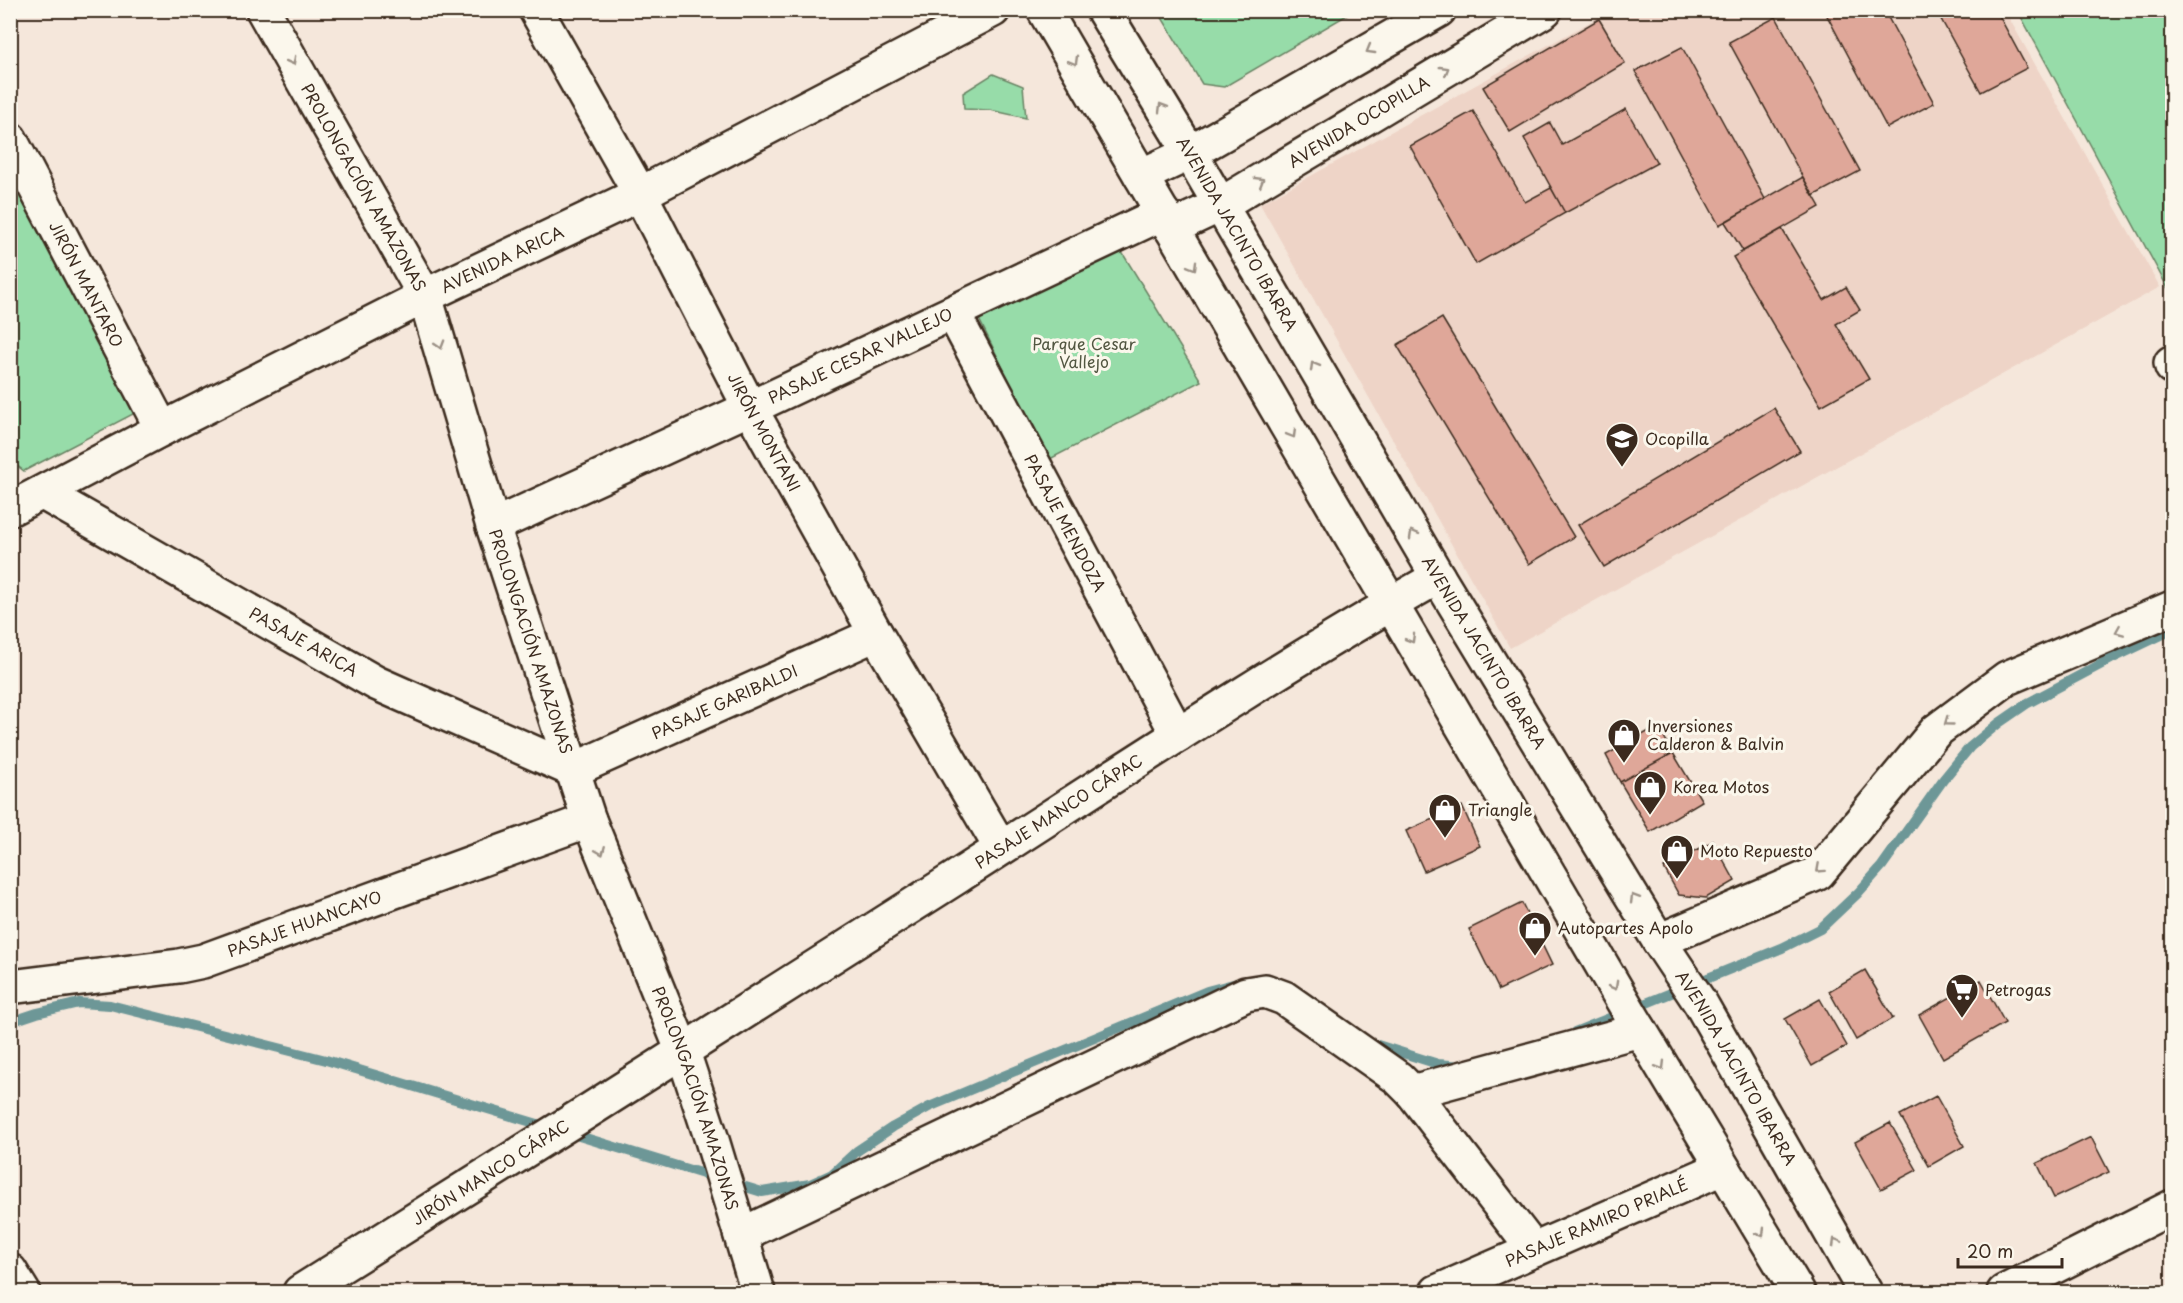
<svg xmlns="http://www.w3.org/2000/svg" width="2183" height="1303" font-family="'Playpen Sans',sans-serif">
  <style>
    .built { fill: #eed4c7 }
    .green { fill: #97dca9; stroke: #698364; stroke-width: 1.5 }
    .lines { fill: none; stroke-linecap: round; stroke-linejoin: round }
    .stream { stroke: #6d9797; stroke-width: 10 }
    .building { fill: #dfa799; stroke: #3b2a1e; stroke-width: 1.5 }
    .minor-casing { stroke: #3b2a1e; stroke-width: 38 }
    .tertiary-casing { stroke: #3b2a1e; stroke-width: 38 }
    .minor { stroke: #fbf7ec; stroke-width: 33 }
    .tertiary { stroke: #fbf7ec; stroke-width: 33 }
    .oneway { stroke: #9b9085 }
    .labels { text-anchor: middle; stroke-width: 6; stroke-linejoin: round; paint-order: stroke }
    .street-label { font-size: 16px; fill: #3b2a1e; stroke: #fbf7ec }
    .park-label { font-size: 16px; fill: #525641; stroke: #fbf7ec }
    .poi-label { font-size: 16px; fill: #3b2a1e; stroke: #fbf7ec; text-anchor: start }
  </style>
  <rect width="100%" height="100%" fill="#f5e7db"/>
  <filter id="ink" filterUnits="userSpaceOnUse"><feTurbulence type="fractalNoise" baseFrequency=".0167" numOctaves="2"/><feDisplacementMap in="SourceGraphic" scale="12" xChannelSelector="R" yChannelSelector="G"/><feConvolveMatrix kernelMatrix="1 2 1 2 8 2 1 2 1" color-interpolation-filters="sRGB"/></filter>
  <g filter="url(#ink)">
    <path class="built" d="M1610,11H2005L2160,287L1510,648L1260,204Z"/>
    <path class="green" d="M1158,11H1354L1224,87L1202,84Z
      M2018,11H2172V296Z
      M993,74L1023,86L1026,118L990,110L964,109L963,93Z
      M17,188L135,413L24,471L11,461L10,191Z
      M1120,249L1201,381L1048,460L979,319Z"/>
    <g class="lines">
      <path class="stream" d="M10,1022L37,1013L79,1003L110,1005L326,1060L551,1128
        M1575,1032L1782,948L1820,929L1858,893L1882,866L1943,780L1970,747L1999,723L2028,703L2111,659L2172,630
        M1368,1042L1438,1064L1463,1066
        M566,1132L762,1192L810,1184L832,1174L857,1151L893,1127L929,1107L1207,991L1237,983"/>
    </g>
    <path class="building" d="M1824,10H1884L1934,103L1887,128Z
      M1936,10H1996L2027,68L1981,92Z
      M1776,17L1860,171L1813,196L1729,42Z
      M1599,19L1625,63L1510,132L1483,87Z
      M1682,47L1765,199L1719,225L1635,71Z
      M1626,109L1657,163L1565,213L1524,138L1550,123L1562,145Z
      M1473,111L1525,202L1551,188L1565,213L1476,264L1410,146Z
      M1803,177L1820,207L1743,251L1725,222Z
      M1782,229L1824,300L1846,287L1860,310L1836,324L1869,379L1821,406L1733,257Z
      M1442,318L1574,537L1529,564L1397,345Z
      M1774,408L1800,451L1604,567L1578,525Z
      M1658,726L1673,753L1620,782L1606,755Z
      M1673,753L1702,801L1650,832L1620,782Z
      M1462,806L1480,846L1424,871L1406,831Z
      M1713,841L1735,881L1706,898L1679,895L1664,868Z
      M1522,903L1552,965L1499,990L1469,929Z
      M1865,970L1893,1018L1856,1040L1829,991Z
      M1981,980L2005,1023L1943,1058L1919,1015Z
      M1820,999L1847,1046L1812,1066L1785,1019Z
      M1936,1096L1964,1146L1929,1166L1900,1115Z
      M1890,1123L1917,1170L1881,1189L1855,1142Z
      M2091,1137L2109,1172L2054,1198L2037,1163Z"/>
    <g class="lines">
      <g class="minor-casing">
        <g id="minor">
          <path id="s1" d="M263,10L425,296L493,526L589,820L683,1052L712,1140L758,1292"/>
          <path id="s2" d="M536,10L640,194L750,408L876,634L1001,848"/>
          <path id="s3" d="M10,139L162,429"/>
          <path id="s4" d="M953,313L1178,735"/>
          <path d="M2171,363L2172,367"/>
          <path id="s5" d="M43,493L376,683L573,770L876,634"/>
          <path id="s6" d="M10,509L162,429L425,296L640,194L993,10"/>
          <path id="s7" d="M493,526L750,408L1163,213"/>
          <path d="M1659,941L1818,873L1936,731L2007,678L2172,608"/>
          <path id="s8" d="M10,987L179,966L203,961L589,820"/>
          <path d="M1412,1092L1534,1250"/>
          <path d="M741,1235L1246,994L1265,991L1284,998L1398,1078L1412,1092L1640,1030"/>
          <path d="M10,1271L23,1292"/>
          <path id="s9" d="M300,1292C520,1155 738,1016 957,877C1116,775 1274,670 1438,577"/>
          <path id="s10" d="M1437,1292L1722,1168"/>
          <path d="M2004,1292L2172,1207"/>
        </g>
      </g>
      <g class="tertiary-casing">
        <g id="tertiary">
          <path d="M1044,10L1631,1015L1798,1292"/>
          <path id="s11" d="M1103,10L1190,153L1438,577L1659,941L1701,1004L1865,1292"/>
          <path d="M1141,176L1190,153L1439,10"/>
          <path id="s12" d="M1171,228L1220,205L1545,10"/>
        </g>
      </g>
      <use href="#minor" class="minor"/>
      <use href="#tertiary" class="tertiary"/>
    </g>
    <defs><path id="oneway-chevron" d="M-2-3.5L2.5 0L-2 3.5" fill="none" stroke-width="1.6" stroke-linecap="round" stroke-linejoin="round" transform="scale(1.5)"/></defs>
    <g class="oneway">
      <use href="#oneway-chevron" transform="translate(1370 50) rotate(150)"/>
      <use href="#oneway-chevron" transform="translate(292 61) rotate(61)"/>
      <use href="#oneway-chevron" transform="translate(1074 61) rotate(60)"/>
      <use href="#oneway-chevron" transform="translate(1445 70) rotate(-31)"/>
      <use href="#oneway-chevron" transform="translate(1162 107) rotate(-121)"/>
      <use href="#oneway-chevron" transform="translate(1260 181) rotate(-31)"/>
      <use href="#oneway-chevron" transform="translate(1193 266) rotate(60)"/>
      <use href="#oneway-chevron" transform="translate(440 345) rotate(73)"/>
      <use href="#oneway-chevron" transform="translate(1314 366) rotate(-120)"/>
      <use href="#oneway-chevron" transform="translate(1292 434) rotate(60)"/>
      <use href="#oneway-chevron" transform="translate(1413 534) rotate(-120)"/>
      <use href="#oneway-chevron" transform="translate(2119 631) rotate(157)"/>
      <use href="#oneway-chevron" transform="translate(1411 639) rotate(60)"/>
      <use href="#oneway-chevron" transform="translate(1948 722) rotate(144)"/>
      <use href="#oneway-chevron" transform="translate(601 851) rotate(68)"/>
      <use href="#oneway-chevron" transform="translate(1820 869) rotate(138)"/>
      <use href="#oneway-chevron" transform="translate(1634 898) rotate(-121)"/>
      <use href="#oneway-chevron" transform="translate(1614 986) rotate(61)"/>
      <use href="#oneway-chevron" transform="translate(1661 1066) rotate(59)"/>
      <use href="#oneway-chevron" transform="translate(1761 1233) rotate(59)"/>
      <use href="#oneway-chevron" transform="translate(1836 1242) rotate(-120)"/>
    </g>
  </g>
  <defs>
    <g id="school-pin" transform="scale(1.725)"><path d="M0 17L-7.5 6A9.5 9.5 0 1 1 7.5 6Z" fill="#3b2a1e" stroke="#fbf7ec"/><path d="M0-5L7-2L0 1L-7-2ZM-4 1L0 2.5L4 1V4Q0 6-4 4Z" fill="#fff"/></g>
    <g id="shop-pin" transform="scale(1.725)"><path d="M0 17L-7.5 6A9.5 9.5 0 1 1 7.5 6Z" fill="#3b2a1e" stroke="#fbf7ec"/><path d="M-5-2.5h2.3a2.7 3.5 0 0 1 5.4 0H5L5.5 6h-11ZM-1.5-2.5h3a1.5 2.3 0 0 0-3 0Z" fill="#fff"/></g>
    <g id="supermarket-pin" transform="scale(1.725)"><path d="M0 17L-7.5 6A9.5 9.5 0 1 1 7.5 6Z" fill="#3b2a1e" stroke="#fbf7ec"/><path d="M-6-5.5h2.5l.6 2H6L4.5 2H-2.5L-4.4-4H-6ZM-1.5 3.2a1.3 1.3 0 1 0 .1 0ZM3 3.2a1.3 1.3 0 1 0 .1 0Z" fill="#fff"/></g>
  </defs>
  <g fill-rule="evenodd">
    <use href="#school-pin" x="1622" y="439"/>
    <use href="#shop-pin" x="1624" y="735"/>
    <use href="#shop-pin" x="1650" y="787"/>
    <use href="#shop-pin" x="1445" y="810"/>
    <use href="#shop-pin" x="1677" y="851"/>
    <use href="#shop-pin" x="1535" y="928"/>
    <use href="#supermarket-pin" x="1962" y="990"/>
  </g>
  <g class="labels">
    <g class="street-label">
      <text dy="6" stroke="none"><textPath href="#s12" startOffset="216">AVENIDA OCOPILLA</textPath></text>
      <text dy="6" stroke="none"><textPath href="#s1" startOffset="204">PROLONGACIÓN AMAZONAS</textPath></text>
      <text dy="6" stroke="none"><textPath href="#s11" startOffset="261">AVENIDA JACINTO IBARRA</textPath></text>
      <text dy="6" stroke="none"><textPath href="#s6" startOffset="552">AVENIDA ARICA</textPath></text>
      <text dy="6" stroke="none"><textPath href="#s3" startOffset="164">JIRÓN MANTARO</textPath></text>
      <text dy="6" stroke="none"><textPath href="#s7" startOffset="405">PASAJE CESAR VALLEJO</textPath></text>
      <text dy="6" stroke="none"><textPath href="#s2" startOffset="480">JIRÓN MONTANI</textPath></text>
      <text dy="6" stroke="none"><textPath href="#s4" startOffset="238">PASAJE MENDOZA</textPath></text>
      <text dy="6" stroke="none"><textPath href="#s5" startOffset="300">PASAJE ARICA</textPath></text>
      <text dy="6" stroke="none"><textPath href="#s1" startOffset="690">PROLONGACIÓN AMAZONAS</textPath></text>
      <text dy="6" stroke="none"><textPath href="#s11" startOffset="747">AVENIDA JACINTO IBARRA</textPath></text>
      <text dy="6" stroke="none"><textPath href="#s5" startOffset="765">PASAJE GARIBALDI</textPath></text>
      <text dy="6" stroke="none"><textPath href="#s9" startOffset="898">PASAJE MANCO CÁPAC</textPath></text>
      <text dy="6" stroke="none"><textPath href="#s8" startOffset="303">PASAJE HUANCAYO</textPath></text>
      <text dy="6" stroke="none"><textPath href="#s11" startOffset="1233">AVENIDA JACINTO IBARRA</textPath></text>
      <text dy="6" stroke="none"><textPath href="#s1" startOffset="1176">PROLONGACIÓN AMAZONAS</textPath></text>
      <text dy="6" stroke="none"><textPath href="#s9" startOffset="225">JIRÓN MANCO CÁPAC</textPath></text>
      <text dy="6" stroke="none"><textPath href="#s10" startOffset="174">PASAJE RAMIRO PRIALÉ</textPath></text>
    </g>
    <g class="park-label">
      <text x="1084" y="350">Parque Cesar<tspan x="1084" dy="18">Vallejo</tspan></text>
    </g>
    <g class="poi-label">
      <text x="1645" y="445">Ocopilla</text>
      <text x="1647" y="732">Inversiones<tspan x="1647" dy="18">Calderon &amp; Balvin</tspan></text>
      <text x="1673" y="793">Korea Motos</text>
      <text x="1468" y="816">Triangle</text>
      <text x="1700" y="857">Moto Repuesto</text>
      <text x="1558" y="934">Autopartes Apolo</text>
      <text x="1985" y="996">Petrogas</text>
    </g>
  </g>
  <rect width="2183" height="1303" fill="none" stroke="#fbf7ec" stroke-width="36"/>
  <rect x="18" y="18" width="2147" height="1267" fill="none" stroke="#3b2a1e" stroke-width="2" filter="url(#ink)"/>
  <path d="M1958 1258v9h104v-9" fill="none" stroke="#3b2a1e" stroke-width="3"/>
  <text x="1967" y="1258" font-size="18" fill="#3b2a1e" stroke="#fbf7ec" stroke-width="4.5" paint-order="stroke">20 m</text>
</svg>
